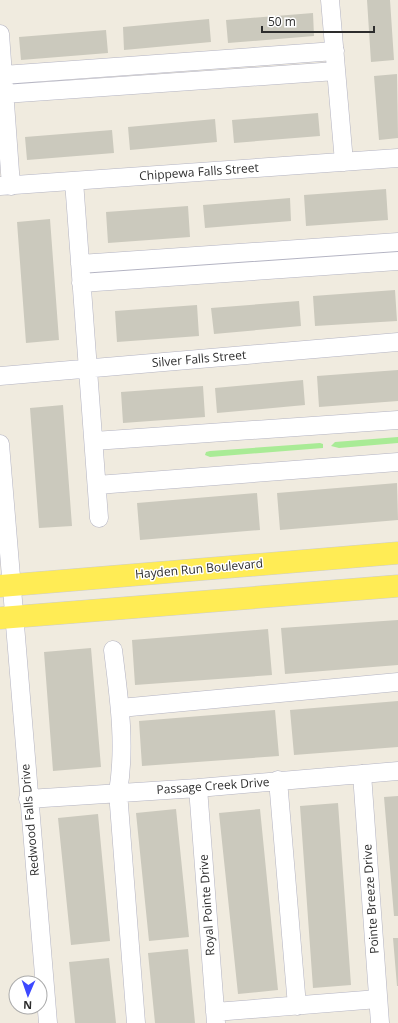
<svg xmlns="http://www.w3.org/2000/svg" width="398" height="1023" font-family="'Open Sans',sans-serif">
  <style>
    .green { fill: #a9eb96 }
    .building { fill: #cbc9bd }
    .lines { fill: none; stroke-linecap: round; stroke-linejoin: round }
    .minor-casing { stroke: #b3b3c2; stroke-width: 19 }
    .major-casing { stroke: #cdcdcd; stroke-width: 23 }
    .minor { stroke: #fff; stroke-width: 18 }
    .major { stroke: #ffec55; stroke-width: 22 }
    .labels { text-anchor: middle; stroke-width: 3; stroke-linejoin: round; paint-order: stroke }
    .street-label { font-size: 12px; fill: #2d2d2d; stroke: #fff }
  </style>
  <rect width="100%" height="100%" fill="#f0ebdf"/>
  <path class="green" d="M398,437V443L339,448L331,446L335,442Z
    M320,443L323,444V448L210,457L205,455L206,452L210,451Z"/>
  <path class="building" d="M367,0H390L394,60L371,62Z
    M313,13L314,36L228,43L226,20Z
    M209,19L211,42L124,50L123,27Z
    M106,30L108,53L21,60L19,37Z
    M397,74L398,138L379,140L374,76Z
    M318,113L320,136L234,143L232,120Z
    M215,119L217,142L130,150L128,127Z
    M112,130L114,153L27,160L25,137Z
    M386,189L388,220L306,226L304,195Z
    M290,198L291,221L205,228L203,205Z
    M188,206L190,237L108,243L106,212Z
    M50,219L59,340L26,343L17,222Z
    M395,290L397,321L315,326L313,296Z
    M299,301L301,326L214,334L211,308Z
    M197,305L199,336L117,342L115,311Z
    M398,370V401L319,407L317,376Z
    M303,380L305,405L217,413L215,388Z
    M203,386L205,417L123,423L121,392Z
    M63,405L72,526L39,528L30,408Z
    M397,483L398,520L280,530L277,493Z
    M257,493L260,530L140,540L137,503Z
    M398,620V665L285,674L281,628Z
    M268,629L272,675L135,685L132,640Z
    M91,648L101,767L53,771L44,652Z
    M398,701V747L294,755L290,710Z
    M275,710L279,756L142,766L139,721Z
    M398,796V916H394L384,797Z
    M338,803L351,985L313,988L300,806Z
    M176,809L189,937L149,941L136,813Z
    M260,809L278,990L238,994L219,813Z
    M98,814L110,941L71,945L58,818Z
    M393,938H398V986H397Z
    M188,949L195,1023H155L148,953Z
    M109,958L116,1023H75L69,962Z"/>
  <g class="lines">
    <g class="minor-casing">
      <path id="minor" d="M330,0L344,162
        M0,34L11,186
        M3,75L335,51
        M4,94L336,71
        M74,181L99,518
        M0,186L398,158
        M80,264L398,242
        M81,283L398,261
        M0,376L398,342
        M94,441L398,420
        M0,444L48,1023
        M97,485L398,462
        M113,650C119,698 126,745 118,792L136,1023
        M120,708L398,682
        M362,774L380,1023
        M278,780L297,1006
        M198,788L216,1023
        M28,799L198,788L398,771
        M215,1012L378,999"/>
    </g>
    <g class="major-casing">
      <path id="major" d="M0,586L398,553
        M0,618L398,586"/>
    </g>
    <use href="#minor" class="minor"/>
    <use href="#major" class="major"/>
  </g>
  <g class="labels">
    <g class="street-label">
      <text transform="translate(199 172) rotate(-4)" y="4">Chippewa Falls Street</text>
      <text transform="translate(199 359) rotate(-5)" y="4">Silver Falls Street</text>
      <text transform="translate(199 569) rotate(-5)" y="4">Hayden Run Boulevard</text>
      <text transform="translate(213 786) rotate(-4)" y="4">Passage Creek Drive</text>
      <text transform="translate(30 820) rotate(-95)" y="4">Redwood Falls Drive</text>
      <text transform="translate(371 899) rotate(-94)" y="4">Pointe Breeze Drive</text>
      <text transform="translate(207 905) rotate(-94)" y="4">Royal Pointe Drive</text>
    </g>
  </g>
  <g transform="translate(28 995) rotate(182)"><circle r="19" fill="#ffffff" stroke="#ababab"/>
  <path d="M0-3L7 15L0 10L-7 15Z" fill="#3d49ff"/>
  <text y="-6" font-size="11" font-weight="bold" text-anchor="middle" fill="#2d2d2d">N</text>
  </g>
  <path d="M262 26v6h112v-6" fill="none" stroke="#2d2d2d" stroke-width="2"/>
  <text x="268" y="26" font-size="12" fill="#2d2d2d" stroke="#ffffff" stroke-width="3" paint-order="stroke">50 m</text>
</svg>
